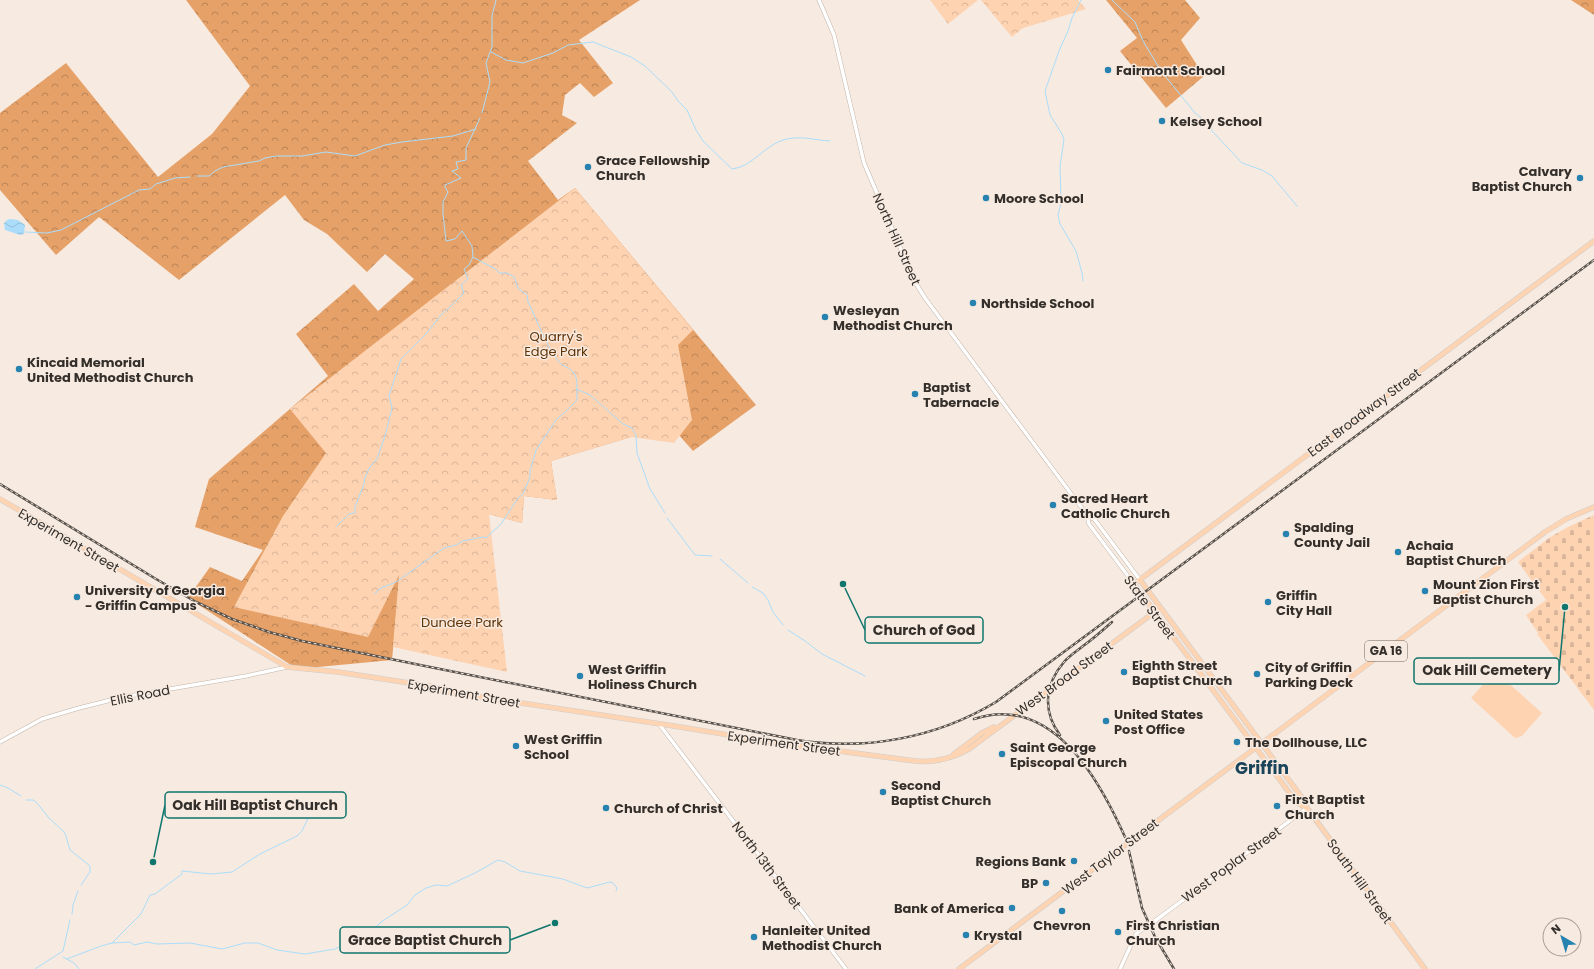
<svg xmlns="http://www.w3.org/2000/svg" width="1594" height="969" font-family="Poppins,sans-serif">
  <style>
    .grass { fill: #fed3b2 }
    .forest { fill: url(#forest-crowns) }
    .cemetery { fill: url(#cemetery-stones) }
    .park { fill: url(#park-crowns) }
    .water { fill: url(#water-waves) }
    .lines { fill: none; stroke-linecap: round; stroke-linejoin: round }
    .stream { stroke: #abddfb; stroke-width: 1 }
    .minor-casing { stroke: #c1b4aa; stroke-width: 4.5 }
    .major-casing { stroke: #cecdcc; stroke-width: 5.5 }
    .minor { stroke: #fff; stroke-width: 3.5 }
    .major { stroke: #fed4b2; stroke-width: 4.5 }
    .rail-casing { stroke: #58524c; stroke-width: 2.5 }
    .rail { stroke: #f7eae0; stroke-width: 1; stroke-dasharray: 3; stroke-linecap: butt }
    .minor-bridge-casing { stroke: #c1b4aa; stroke-width: 4.5; stroke-linecap: butt }
    .minor-bridge { stroke: #fff; stroke-width: 3.5 }
    .poi-dot { fill: #2682af; stroke: #f7eae0; stroke-width: 1.5 }
    .labels { text-anchor: middle; stroke-width: 3; stroke-linejoin: round; paint-order: stroke }
    .shield { fill: #f7eae0; stroke: #6e6761; stroke-width: 1 }
    .shield-label { font-size: 12px; font-weight: bold; fill: #342f2b }
    .poi-label { font-size: 13px; font-weight: bold; fill: #342f2b; stroke: #f7eae0; text-anchor: start }
    .street-label { font-size: 13px; fill: #342f2b; stroke: #f7eae0 }
    .park-label { font-size: 13px; fill: #613406; stroke: #f7eae0 }
    .district-label { font-size: 17px; font-weight: bold; fill: #1a445a; stroke: #f7eae0 }
    .leader { fill: none; stroke: #0f766e; stroke-width: 1.5 }
    .callout-dot { fill: #0f766e; stroke: #f7eae0; stroke-width: 1.5 }
    .callout { fill: #f7eae0; stroke: #0f766e; stroke-width: 1.5 }
    .callout-label { font-size: 14px; text-anchor: middle; font-weight: bold; fill: #342f2b }
  </style>
  <defs>
    <pattern id="forest-crowns" width="20" height="18" patternUnits="userSpaceOnUse"><rect width="20" height="18" fill="#e6a168"/><path d="M2 6a3 3 0 1 1 6 0M12 15a3 3 0 1 1 6 0" fill="none" stroke="#bb8456"/></pattern>
    <pattern id="cemetery-stones" width="16" height="16" patternUnits="userSpaceOnUse"><rect width="16" height="16" fill="#fed3b2"/><path d="M2 7V4a2 2 0 0 1 4 0v3zM10 15v-3a2 2 0 0 1 4 0v3z" fill="#dab599"/></pattern>
    <pattern id="park-crowns" width="20" height="18" patternUnits="userSpaceOnUse"><rect width="20" height="18" fill="#fed3b2"/><path d="M2 6a3 3 0 1 1 6 0M12 15a3 3 0 1 1 6 0" fill="none" stroke="#dab599"/></pattern>
    <pattern id="water-waves" width="16" height="10" patternUnits="userSpaceOnUse"><rect width="16" height="10" fill="#abddfb"/><path d="M0 5q4-4 8 0t8 0" fill="none" stroke="#94bed7"/></pattern>
  </defs>
  <rect width="100%" height="100%" fill="#f7eae0"/>
  <path class="grass" d="M1495,671L1542,713L1522,736L1515,738L1471,698Z"/>
  <path class="forest" d="M186,0H640L579,40L613,83L594,97L580,83L565,95L562,115L577,123L528,161L558,200L575,188L756,405L693,451L678,434L631,437L551,461L557,500L524,496L522,523L489,514L400,574L392,660L297,669L188,598L210,567L242,581L263,550L195,527L209,479L328,376L296,334L354,284L378,311L414,279L385,254L367,272L327,234L304,220L285,195L179,280L99,217L56,255L0,190V113L66,63L158,177L212,134L250,86Z
    M1106,0H1185L1200,18L1181,40L1204,76L1166,108L1120,51L1137,38Z
    M1571,0H1594V15Z"/>
  <path class="cemetery" d="M1594,515V710L1537,634L1538,633L1526,615L1546,600L1518,562L1549,538L1568,527Z"/>
  <path class="park" d="M930,0H978L948,24Z
    M981,0H1078L1086,9L1023,28L1012,37Z
    M575,188L693,330L678,345L692,420L674,443L631,437L551,461L557,500L524,496L522,523L489,514L507,672L393,647L399,575L368,637L234,607L283,516L326,453L290,409Z"/>
  <path class="water" d="M10,219L18,220L25,225L24,234L20,235L5,230L4,223L7,220Z"/>
  <g class="lines">
    <path class="stream" d="M1081,0L1072,18L1068,31L1059,51L1045,91L1050,115L1062,134L1064,140L1060,166L1061,203L1058,215L1060,224L1076,251L1082,273L1083,281
      M1112,0L1135,22L1143,41L1161,71L1195,113L1204,120L1213,132L1242,163L1262,170L1272,176L1297,206
      M491,52L506,60L523,63L553,53L568,45L593,42L631,57L645,66L672,92L678,101L687,110L696,130L703,141L732,169C752,167 764,146 783,140C799,135 814,140 830,141
      M482,113L490,82L486,63L492,47V16L496,0
      M197,176H209L215,171L223,167L259,161L265,158L276,156H302L326,152L355,156L385,145L402,142L453,136L476,129
      M25,232L47,233L61,230L139,190L150,189L156,184L175,178L190,177
      M473,256L472,246L462,231L455,239L446,241L443,214V202L448,192L445,187V185L461,178L452,171L458,169L456,162L466,160V148L480,118
      M576,389L590,395L623,424L632,428L636,435L637,453L650,489L665,513
      M667,518L695,555L712,556
      M336,527L349,514L355,513V507L364,484L365,477L370,467L377,459L385,436L392,408L389,396L401,359L426,334L441,315L452,305L464,293L461,285L468,279L464,269L469,265L473,257
      M720,559L748,583
      M752,587L763,593L768,600L773,612L783,625
      M375,594L379,589L396,582L444,548L456,545L463,541L483,537L486,538L501,524L518,498L523,494L530,477V471L536,450L556,420L565,412L577,400C576,391 579,381 574,373C570,367 563,367 559,362C545,344 538,322 528,302L527,295L518,288L514,277L507,273H499L497,270L473,257
      M788,630L805,641L822,654L865,676
      M0,785L8,788L21,796
      M26,800H33L37,803L49,818L65,833L70,850L90,866V872L81,885
      M72,914L73,905L78,891
      M112,943L141,914L150,895L155,894L182,874V871L211,874L232,872L260,854L297,836L302,831L311,812L324,792
      M63,957L74,963L79,969
      M67,959L101,946L112,943L130,942L134,945L147,942L157,944L190,943L222,949L245,943H258L277,950L305,954L335,949L372,931L381,922L407,905L415,895L426,888L436,885L447,886L475,873L498,860L505,862L520,871L563,879L587,888L610,882L613,883L617,888L616,891
      M35,969L63,951L70,920"/>
    <g class="minor-casing">
      <path id="minor" d="M819,0L834,35L864,163L915,282L925,298L1087,515L1095,520L1140,580
        M1087,515L1089,524L1134,584
        M659,724L846,969
        M0,742L42,719L79,708L123,697L246,676L287,667
        M1156,920L1307,808
        M1120,969L1136,934L1144,928"/>
    </g>
    <g class="major-casing">
      <path id="major" d="M0,499L287,667L338,672L429,686L449,692L674,726L778,743L915,761C935,763 951,759 969,749L1160,608
        M1140,580L1303,799L1307,808L1425,969
        M954,754L982,733L994,727
        M1307,808L1297,803L1134,584L1594,241
        M959,969L1545,532L1566,519L1594,507"/>
    </g>
    <use href="#minor" class="minor"/>
    <use href="#major" class="major"/>
    <g class="rail-casing">
      <path id="rail" d="M0,484L156,579L196,602L232,619L269,632L302,641L430,667L797,740C866,751 936,738 996,702L1594,260
        M974,719C1052,693 1099,779 1125,837
        M1060,735C1042,711 1045,684 1064,662C1069,656 1077,651 1083,646C1093,639 1102,631 1112,622
        M1129,851L1142,908L1155,937L1174,969"/>
    </g>
    <use href="#rail" class="rail"/>
    <g class="minor-bridge-casing">
      <path id="minor-bridge" d="M1144,928L1156,920"/>
    </g>
    <use href="#minor-bridge" class="minor-bridge"/>
  </g>
  <g class="poi-dot">
    <circle cx="1108" cy="70" r="4"/>
    <circle cx="1162" cy="121" r="4"/>
    <circle cx="588" cy="167" r="4"/>
    <circle cx="1580" cy="178" r="4"/>
    <circle cx="986" cy="198" r="4"/>
    <circle cx="973" cy="303" r="4"/>
    <circle cx="825" cy="317" r="4"/>
    <circle cx="19" cy="369" r="4"/>
    <circle cx="915" cy="394" r="4"/>
    <circle cx="1053" cy="505" r="4"/>
    <circle cx="1286" cy="534" r="4"/>
    <circle cx="1398" cy="552" r="4"/>
    <circle cx="1425" cy="591" r="4"/>
    <circle cx="77" cy="597" r="4"/>
    <circle cx="1268" cy="602" r="4"/>
    <circle cx="1124" cy="672" r="4"/>
    <circle cx="1257" cy="674" r="4"/>
    <circle cx="580" cy="676" r="4"/>
    <circle cx="1106" cy="721" r="4"/>
    <circle cx="1237" cy="742" r="4"/>
    <circle cx="516" cy="746" r="4"/>
    <circle cx="1002" cy="754" r="4"/>
    <circle cx="883" cy="792" r="4"/>
    <circle cx="1277" cy="806" r="4"/>
    <circle cx="606" cy="808" r="4"/>
    <circle cx="1074" cy="861" r="4"/>
    <circle cx="1046" cy="883" r="4"/>
    <circle cx="1012" cy="908" r="4"/>
    <circle cx="1062" cy="911" r="4"/>
    <circle cx="1118" cy="932" r="4"/>
    <circle cx="966" cy="935" r="4"/>
    <circle cx="754" cy="937" r="4"/>
  </g>
  <g class="labels">
    <rect class="shield" x="1365" y="641" width="42" height="20" rx="3"/>
    <g class="shield-label">
      <text x="1386" y="655">GA 16</text>
    </g>
    <g class="poi-label">
      <text x="1116" y="75">Fairmont School</text>
      <text x="1170" y="126">Kelsey School</text>
      <text x="596" y="165">Grace Fellowship<tspan x="596" dy="15">Church</tspan></text>
      <text x="1572" y="176" text-anchor="end">Calvary<tspan x="1572" dy="15">Baptist Church</tspan></text>
      <text x="994" y="203">Moore School</text>
      <text x="981" y="308">Northside School</text>
      <text x="833" y="315">Wesleyan<tspan x="833" dy="15">Methodist Church</tspan></text>
      <text x="27" y="367">Kincaid Memorial<tspan x="27" dy="15">United Methodist Church</tspan></text>
      <text x="923" y="392">Baptist<tspan x="923" dy="15">Tabernacle</tspan></text>
      <text x="1061" y="503">Sacred Heart<tspan x="1061" dy="15">Catholic Church</tspan></text>
      <text x="1294" y="532">Spalding<tspan x="1294" dy="15">County Jail</tspan></text>
      <text x="1406" y="550">Achaia<tspan x="1406" dy="15">Baptist Church</tspan></text>
      <text x="1433" y="589">Mount Zion First<tspan x="1433" dy="15">Baptist Church</tspan></text>
      <text x="85" y="595">University of Georgia<tspan x="85" dy="15">- Griffin Campus</tspan></text>
      <text x="1276" y="600">Griffin<tspan x="1276" dy="15">City Hall</tspan></text>
      <text x="1132" y="670">Eighth Street<tspan x="1132" dy="15">Baptist Church</tspan></text>
      <text x="1265" y="672">City of Griffin<tspan x="1265" dy="15">Parking Deck</tspan></text>
      <text x="588" y="674">West Griffin<tspan x="588" dy="15">Holiness Church</tspan></text>
      <text x="1114" y="719">United States<tspan x="1114" dy="15">Post Office</tspan></text>
      <text x="524" y="744">West Griffin<tspan x="524" dy="15">School</tspan></text>
      <text x="1245" y="747">The Dollhouse, LLC</text>
      <text x="1010" y="752">Saint George<tspan x="1010" dy="15">Episcopal Church</tspan></text>
      <text x="891" y="790">Second<tspan x="891" dy="15">Baptist Church</tspan></text>
      <text x="1285" y="804">First Baptist<tspan x="1285" dy="15">Church</tspan></text>
      <text x="614" y="813">Church of Christ</text>
      <text x="1066" y="866" text-anchor="end">Regions Bank</text>
      <text x="1038" y="888" text-anchor="end">BP</text>
      <text x="1004" y="913" text-anchor="end">Bank of America</text>
      <text x="1062" y="930" text-anchor="middle">Chevron</text>
      <text x="1126" y="930">First Christian<tspan x="1126" dy="15">Church</tspan></text>
      <text x="762" y="935">Hanleiter United<tspan x="762" dy="15">Methodist Church</tspan></text>
      <text x="974" y="940">Krystal</text>
    </g>
    <g class="street-label">
      <text transform="translate(897 239) rotate(66)" y="5">North Hill Street</text>
      <text transform="translate(1364 412) rotate(-37)" y="5">East Broadway Street</text>
      <text transform="translate(69 540) rotate(30)" y="5">Experiment Street</text>
      <text transform="translate(1150 607) rotate(53)" y="5">State Street</text>
      <text transform="translate(1064 678) rotate(-36)" y="5">West Broad Street</text>
      <text transform="translate(464 693) rotate(10)" y="5">Experiment Street</text>
      <text transform="translate(140 695) rotate(-11)" y="5">Ellis Road</text>
      <text transform="translate(784 743) rotate(8)" y="5">Experiment Street</text>
      <text transform="translate(1110 856) rotate(-37)" y="5">West Taylor Street</text>
      <text transform="translate(1231 864) rotate(-36)" y="5">West Poplar Street</text>
      <text transform="translate(767 865) rotate(53)" y="5">North 13th Street</text>
      <text transform="translate(1360 881) rotate(54)" y="5">South Hill Street</text>
    </g>
    <g class="park-label">
      <text x="556" y="341">Quarry's<tspan x="556" dy="15">Edge Park</tspan></text>
      <text x="462" y="627">Dundee Park</text>
    </g>
    <g class="district-label">
      <text x="1262" y="774">Griffin</text>
    </g>
  </g>
  <path class="leader" d="M843 584L865 630M1565 607L1559 671M153 862L165 805M555 923L510 940"/>
  <g class="callout-dot">
    <circle cx="843" cy="584" r="4"/>
    <circle cx="1565" cy="607" r="4"/>
    <circle cx="153" cy="862" r="4"/>
    <circle cx="555" cy="923" r="4"/>
  </g>
  <g class="callout">
    <rect x="865" y="617" width="118" height="26" rx="4"/>
    <rect x="1414" y="658" width="145" height="26" rx="4"/>
    <rect x="165" y="792" width="181" height="26" rx="4"/>
    <rect x="340" y="927" width="170" height="26" rx="4"/>
  </g>
  <g class="callout-label">
    <text x="924" y="635">Church of God</text>
    <text x="1487" y="675">Oak Hill Cemetery</text>
    <text x="255" y="810">Oak Hill Baptist Church</text>
    <text x="425" y="945">Grace Baptist Church</text>
  </g>
  <g transform="translate(1562 937) rotate(322)"><circle r="19" fill="#f7eae0" stroke="#a99f98"/>
  <path d="M0-3L7 15L0 10L-7 15Z" fill="#2682af"/>
  <text y="-6" font-size="11" font-weight="bold" text-anchor="middle" fill="#342f2b">N</text>
  </g>
</svg>
